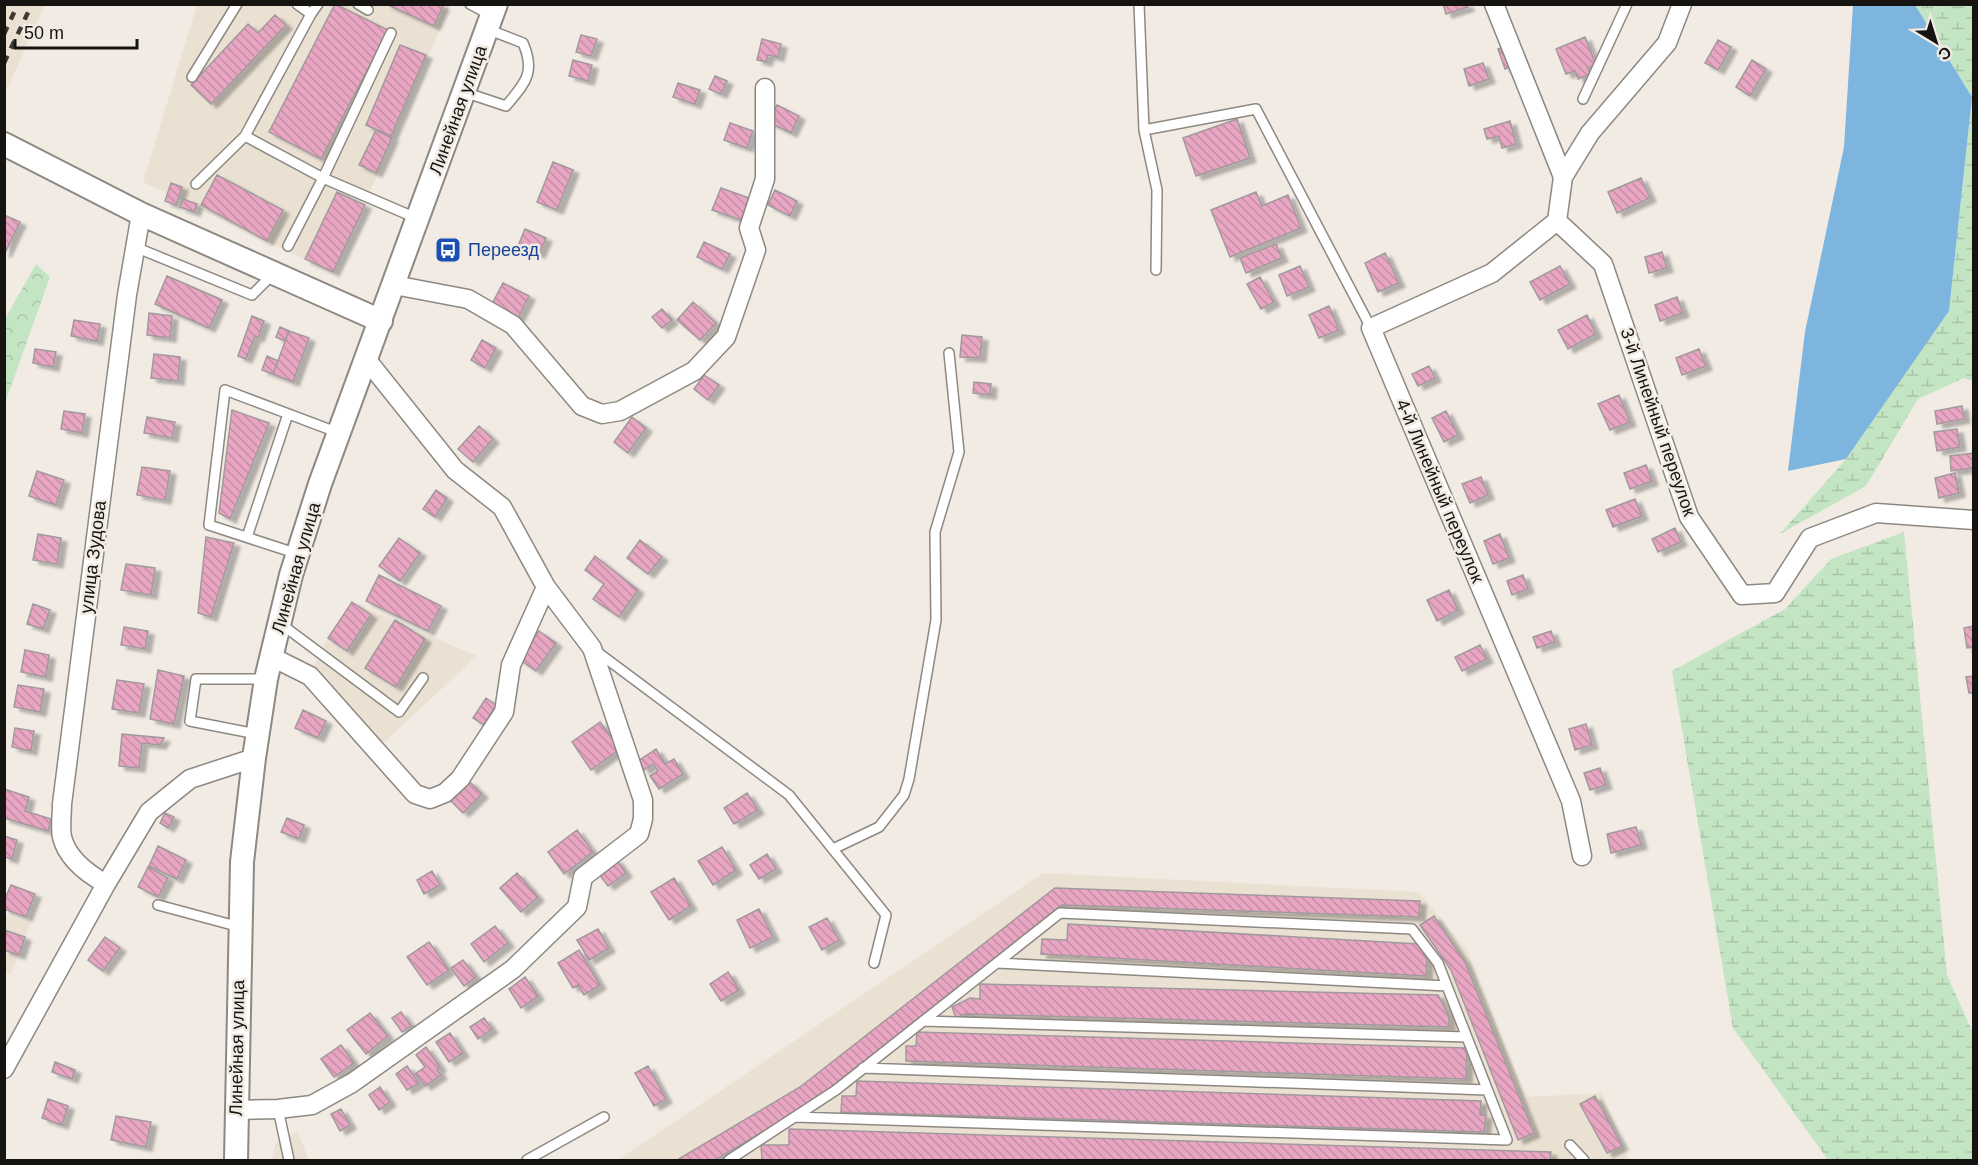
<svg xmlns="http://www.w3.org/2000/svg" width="1978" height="1165" font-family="Helvetica,sans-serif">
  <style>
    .built { fill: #ebe1d3 }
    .forest { fill: url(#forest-crowns) }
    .wetland { fill: url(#wetland-marsh) }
    .water { fill: #7db5df }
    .building { fill: url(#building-back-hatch); stroke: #a2999d; stroke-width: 1.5; filter: url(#shadow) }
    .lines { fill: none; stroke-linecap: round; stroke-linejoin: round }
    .service-casing { stroke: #8d8882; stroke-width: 12 }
    .minor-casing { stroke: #8d8882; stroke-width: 21 }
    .tertiary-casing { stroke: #8d8882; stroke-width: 26 }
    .service { stroke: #fff; stroke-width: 9 }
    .minor { stroke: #fff; stroke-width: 18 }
    .tertiary { stroke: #fff; stroke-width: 22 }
    .rail { stroke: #3c3936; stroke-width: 4.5; stroke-dasharray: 8 8; stroke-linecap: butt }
    .labels { text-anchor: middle; stroke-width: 5; stroke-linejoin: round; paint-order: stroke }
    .street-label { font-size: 18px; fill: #161411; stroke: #f1ebe4 }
    .transit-label { font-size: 18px; fill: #164399; stroke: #f1ebe4; text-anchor: start }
  </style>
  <defs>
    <pattern id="forest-crowns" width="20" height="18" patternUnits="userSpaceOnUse" patternTransform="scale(1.5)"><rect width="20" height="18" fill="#c3e5c4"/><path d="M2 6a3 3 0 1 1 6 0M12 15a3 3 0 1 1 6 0" fill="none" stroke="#a7c4a7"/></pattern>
    <pattern id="wetland-marsh" width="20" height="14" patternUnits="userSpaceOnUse" patternTransform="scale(1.5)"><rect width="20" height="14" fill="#c3e5c4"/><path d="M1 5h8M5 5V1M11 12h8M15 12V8" fill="none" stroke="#a7c4a7"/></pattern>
    <pattern id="building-back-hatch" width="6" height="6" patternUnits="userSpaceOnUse" patternTransform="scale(1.5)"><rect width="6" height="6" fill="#e8a6c2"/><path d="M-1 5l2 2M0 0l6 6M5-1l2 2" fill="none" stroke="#c68ea6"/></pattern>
    <filter id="shadow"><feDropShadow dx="6" dy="4" stdDeviation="1.5" flood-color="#0004"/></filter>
  </defs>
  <rect width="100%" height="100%" fill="#f1ebe4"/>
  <path class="built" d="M5,4L45,5L5,94L4,5Z
    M197,5H450L335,274L143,182Z
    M352,602L477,656L381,745L313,668L328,638Z
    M1043,873L1419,892L1467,950L1526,1097L1602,1093L1629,1160H618Z
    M4,915L30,923L11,975L5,973Z
    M298,1132L309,1160H272L276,1143Z"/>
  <path class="forest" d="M36,264L50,277L5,403V319Z"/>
  <path class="wetland" d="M1915,5H1973V381L1964,378L1918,399L1866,486L1780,534L1846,459L1949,311L1972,97Z
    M1904,532L1947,975L1973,1033V1160H1828L1733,1028L1672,671L1785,609L1831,559Z"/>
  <path class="water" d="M1853,5H1915L1972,97L1949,311L1846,459L1788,471L1805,332L1844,147Z"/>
  <path class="building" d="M335,4L388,30L321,159L269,132Z
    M386,4H440L443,6L434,26Z
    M1443,4H1467L1468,7L1446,14Z
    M275,15L286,25L211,104L191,85L248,24L258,33Z
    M581,35L597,39L591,56L576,52Z
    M1585,37L1596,65L1588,68L1590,74L1578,79L1575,71L1566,74L1556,49Z
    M762,39L781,44L778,57L768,55L766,62L757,60Z
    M1718,40L1731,47L1718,70L1705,63Z
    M400,45L426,55L391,136L366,125Z
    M1509,45L1516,65L1505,69L1498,49Z
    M573,60L592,65L588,81L569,76Z
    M1752,60L1766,69L1750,96L1736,87Z
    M1483,63L1489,79L1469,86L1464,69Z
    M715,76L727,81L721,94L709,89Z
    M678,83L700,90L695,104L673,97Z
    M777,105L799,116L791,133L768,122Z
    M1237,119L1250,158L1196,176L1183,138Z
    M1510,121L1516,144L1502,148L1499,136L1487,139L1484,129Z
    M730,123L753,131L747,148L724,140Z
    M376,130L392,138L376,173L359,165Z
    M553,162L573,170L557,210L537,202Z
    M217,175L283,210L267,241L201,205Z
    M1641,178L1650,198L1617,213L1608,192Z
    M171,183L182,187L176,205L165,201Z
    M721,188L749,198L741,220L712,210Z
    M775,190L797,201L790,216L768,205Z
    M337,192L365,205L333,272L305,259Z
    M1256,192L1262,206L1288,195L1301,228L1230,257L1211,210Z
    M183,199L197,204L194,212L180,207Z
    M4,215L20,222L5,253H4Z
    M525,229L546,238L539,254L518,246Z
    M447,241L454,243L449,256L443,254Z
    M704,242L730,254L722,269L697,257Z
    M1276,244L1282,258L1246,273L1240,258Z
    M1662,252L1667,268L1649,273L1645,257Z
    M1385,253L1399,283L1378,292L1365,263Z
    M1300,266L1309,287L1287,296L1279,275Z
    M1560,266L1570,284L1540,300L1530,282Z
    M167,276L222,300L209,328L155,304Z
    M1260,277L1274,302L1261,309L1247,284Z
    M503,283L529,296L518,318L492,304Z
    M1677,297L1683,313L1660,321L1655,305Z
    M693,302L716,323L700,340L677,320Z
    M1329,306L1339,330L1319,338L1309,315Z
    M662,309L672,320L662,328L652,317Z
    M149,313L172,316L170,338L147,335Z
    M1587,315L1596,334L1568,349L1558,330Z
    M252,316L264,321L258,338L255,336L246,359L238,356Z
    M74,320L100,324L97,341L71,336Z
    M280,327L289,331L285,341L276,337Z
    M289,331L309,338L293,382L273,374Z
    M962,335L982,337L980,358L960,357Z
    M482,340L496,348L485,368L471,360Z
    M35,349L56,352L53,367L33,363Z
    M1699,349L1706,366L1682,375L1676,358Z
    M154,354L180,357L178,381L151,378Z
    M267,356L278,361L273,374L262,370Z
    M1429,366L1435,378L1418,386L1412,374Z
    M704,375L719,385L708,400L694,389Z
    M974,382L991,384L990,395L973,393Z
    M1619,395L1630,422L1610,430L1598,404Z
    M1962,406L1964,419L1937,424L1935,411Z
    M232,410L269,423L230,519L219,513Z
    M64,411L85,414L82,433L61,429Z
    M1446,411L1458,435L1444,442L1432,418Z
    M147,417L175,422L172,438L144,433Z
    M632,417L646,428L628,453L614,442Z
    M479,426L493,439L473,462L458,449Z
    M1957,429L1960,447L1937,451L1934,432Z
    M1974,453V468L1951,471L1950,456Z
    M1646,465L1652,481L1630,489L1624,473Z
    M142,467L170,471L165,500L137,495Z
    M37,471L64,480L56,505L29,496Z
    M1955,473L1959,493L1939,498L1935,478Z
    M1481,477L1488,495L1470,503L1462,484Z
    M436,490L447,498L435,517L423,509Z
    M1635,499L1642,516L1613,527L1606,510Z
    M1675,528L1681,542L1658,552L1652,539Z
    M38,534L61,538L57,564L33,560Z
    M1500,534L1509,558L1493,564L1484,541Z
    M206,537L234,543L211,617L198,613Z
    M399,538L420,553L400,581L379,566Z
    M640,540L662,557L648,574L627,558Z
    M595,556L638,590L619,617L593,599L604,584L585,570Z
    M126,564L155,568L151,595L121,590Z
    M379,575L441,606L428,631L366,601Z
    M1523,575L1528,589L1512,595L1507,581Z
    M1449,590L1458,610L1437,621L1427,600Z
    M352,602L371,615L347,651L328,638Z
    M33,604L50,610L43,629L27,624Z
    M395,620L425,639L396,687L365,668Z
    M1974,626V647L1967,648L1964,628Z
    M124,627L148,631L145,649L121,645Z
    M539,631L556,643L536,671L519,659Z
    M1551,631L1555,642L1537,648L1533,637Z
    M1480,645L1487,659L1462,671L1455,657Z
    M25,650L49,655L46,677L21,672Z
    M158,670L184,676L174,724L150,719Z
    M1974,676V693H1969L1966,677Z
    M117,680L144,684L139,713L112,709Z
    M18,685L44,689L40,712L14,707Z
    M486,698L496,705L484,725L473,718Z
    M303,710L326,721L318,738L295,728Z
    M600,722L620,749L591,770L572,742Z
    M1586,724L1592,745L1575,750L1569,729Z
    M15,728L34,731L31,751L12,747Z
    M122,734L164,738L160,745L142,743L139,768L119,766Z
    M656,749L665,764L674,759L683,774L659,789L650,776L658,771L653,764L644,770L638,761Z
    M1600,768L1606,785L1590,790L1584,773Z
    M469,781L482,794L463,813L450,800Z
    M4,789L29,797L25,811L51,819L48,831L4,818Z
    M747,793L758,810L734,824L724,808Z
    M165,813L174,817L168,828L160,823Z
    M287,818L304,825L299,839L281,832Z
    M1636,827L1641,845L1611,853L1607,834Z
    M577,830L593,852L564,874L548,852Z
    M4,836L17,840L12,859L4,857Z
    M158,846L186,860L177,879L149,866Z
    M722,847L736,870L713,885L698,861Z
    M767,854L776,869L759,879L750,865Z
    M616,859L626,873L608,886L598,873Z
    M148,867L168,878L158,897L138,887Z
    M432,871L440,885L424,894L417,880Z
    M517,873L538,897L521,912L500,888Z
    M674,878L691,906L669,920L651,892Z
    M11,885L35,894L26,917L4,909V901Z
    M1055,888L1420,901L1419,917L1062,905L811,1103L715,1160H677L800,1087Z
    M759,909L773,937L750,948L737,920Z
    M1434,916L1465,962L1534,1133L1518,1140L1451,970L1420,925Z
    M827,918L839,940L822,950L809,927Z
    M1068,924L1419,944L1427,960L1426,976L1041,954L1042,939L1067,940Z
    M495,926L508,943L484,962L471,944Z
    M598,929L609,948L589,960L577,940Z
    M4,930L25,937L19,955L4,950Z
    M105,937L120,948L103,971L88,960Z
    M429,942L449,970L427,985L407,957Z
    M579,950L600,985L584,995L578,985L573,988L558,963Z
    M463,960L476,977L464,986L451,968Z
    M728,972L739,990L721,1001L710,984Z
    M525,977L538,996L521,1008L509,989Z
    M980,984L1438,995L1449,1016V1027L965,1014L956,1018L952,1007L970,998L980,999Z
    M401,1012L411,1026L402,1032L392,1018Z
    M370,1013L388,1036L366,1054L347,1030Z
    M484,1018L492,1029L478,1039L470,1027Z
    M917,1032L1467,1048L1466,1079L906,1061V1046H916Z
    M450,1033L463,1053L449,1062L436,1042Z
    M341,1045L354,1063L334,1077L321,1059Z
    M426,1047L440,1067L437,1070L441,1075L425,1086L415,1074L425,1067L416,1055Z
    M55,1062L75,1070L72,1079L52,1072Z
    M407,1066L419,1083L407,1090L396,1074Z
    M648,1066L666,1099L654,1106L635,1073Z
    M857,1081L1481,1101L1480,1115H1486L1484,1132L841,1112L842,1096H856Z
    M380,1087L390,1102L379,1110L369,1095Z
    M1595,1096L1622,1146L1607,1153L1580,1104Z
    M48,1099L68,1106L62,1125L42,1118Z
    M341,1109L350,1125L340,1131L331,1114Z
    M116,1116L151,1122L146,1147L111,1140Z
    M789,1129L1551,1152L1550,1160H762L761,1145H789Z"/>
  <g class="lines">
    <g class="service-casing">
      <path id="service" d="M297,4L311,14
        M318,4L311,14L245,136L323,178L416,218
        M358,4L368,10
        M470,4L492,16
        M1139,4L1144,130L1157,190L1156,270
        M192,77L237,4
        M464,92L506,106C525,83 536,73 523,43L487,29
        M1583,99L1627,4
        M1144,130L1256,109L1371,328
        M196,184L245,136
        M288,246L323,178L391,33
        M135,247L252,295L273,274
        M247,537L288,414
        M298,554L209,525L225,390L339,433
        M281,624L399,712L423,678
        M596,651L789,795L886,915L874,963
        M257,734L190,721L196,679H266
        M833,849L879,827L904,795L909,779L936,620L935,532L959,452L949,353
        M158,905L240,927
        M997,963L1447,986
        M923,1021L1467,1037
        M863,1068L1487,1090
        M278,1109L289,1160
        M1570,1145L1584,1160
        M527,1160L604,1117
        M729,1160L836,1090L1060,913L1412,929L1438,963L1507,1140L795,1117"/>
    </g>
    <g class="minor-casing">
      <path id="minor" d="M1494,4L1563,177L1557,221L1603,264L1689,517L1742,595L1775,593L1810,538L1876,513L1974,520
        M1563,177L1590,133L1667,43L1682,4
        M1557,221L1492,273L1371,328L1571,801L1582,856
        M394,285L468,299L513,325L582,406L602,414L620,411L694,371L726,337L756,250L749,228L765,179V88
        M272,657L310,676L415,794L430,799L445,793L460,779L504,712L511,665L546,587
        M106,884C88,874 67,858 62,837C60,827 62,814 62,804L127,295L141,214
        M4,1069L106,884L149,812L190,779L254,758
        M236,1110L278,1109L312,1105L352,1083L513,969L577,907L583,877L639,834L643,819V800L592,648L546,587L502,507L455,470L367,360"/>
    </g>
    <g class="tertiary-casing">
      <path id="tertiary" d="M4,144L141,214L381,321
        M236,1160L242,862L254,758L266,679L291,575L320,484L496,4"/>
    </g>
    <use href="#service" class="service"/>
    <use href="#minor" class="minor"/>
    <use href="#tertiary" class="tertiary"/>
    <path class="rail" d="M4,34L18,4
      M4,63L32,4"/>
  </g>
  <defs>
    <g id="bus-square" transform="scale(1.35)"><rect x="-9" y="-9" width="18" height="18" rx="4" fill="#1a4fb4" stroke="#f1ebe4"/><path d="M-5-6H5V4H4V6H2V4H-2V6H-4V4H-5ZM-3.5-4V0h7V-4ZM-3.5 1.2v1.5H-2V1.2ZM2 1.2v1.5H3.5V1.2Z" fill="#fff"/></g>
  </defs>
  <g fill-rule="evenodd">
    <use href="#bus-square" x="448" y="250"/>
  </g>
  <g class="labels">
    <g class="street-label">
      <text transform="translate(458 110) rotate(-70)" y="6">Линейная улица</text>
      <text transform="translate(1658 422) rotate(71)" y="6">3-й Линейный переулок</text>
      <text transform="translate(1440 491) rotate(67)" y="6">4-й Линейный переулок</text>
      <text transform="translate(93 557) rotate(-83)" y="6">улица Зудова</text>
      <text transform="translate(296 568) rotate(-74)" y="6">Линейная улица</text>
      <text transform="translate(237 1048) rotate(-89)" y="6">Линейная улица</text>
    </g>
    <g class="transit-label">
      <text x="468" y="256">Переезд</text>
    </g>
  </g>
  <rect width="1978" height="1165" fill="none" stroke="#161411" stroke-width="12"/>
  <g transform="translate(1936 42) rotate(142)" stroke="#f1ebe4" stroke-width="4.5" paint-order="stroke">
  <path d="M0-4.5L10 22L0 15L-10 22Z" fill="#161411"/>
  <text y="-9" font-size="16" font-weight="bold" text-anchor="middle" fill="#161411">С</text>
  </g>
  <path d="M15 39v9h122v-9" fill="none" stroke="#161411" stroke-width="3"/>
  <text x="24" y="39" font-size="18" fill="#161411" stroke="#f1ebe4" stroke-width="4.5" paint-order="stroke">50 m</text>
</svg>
